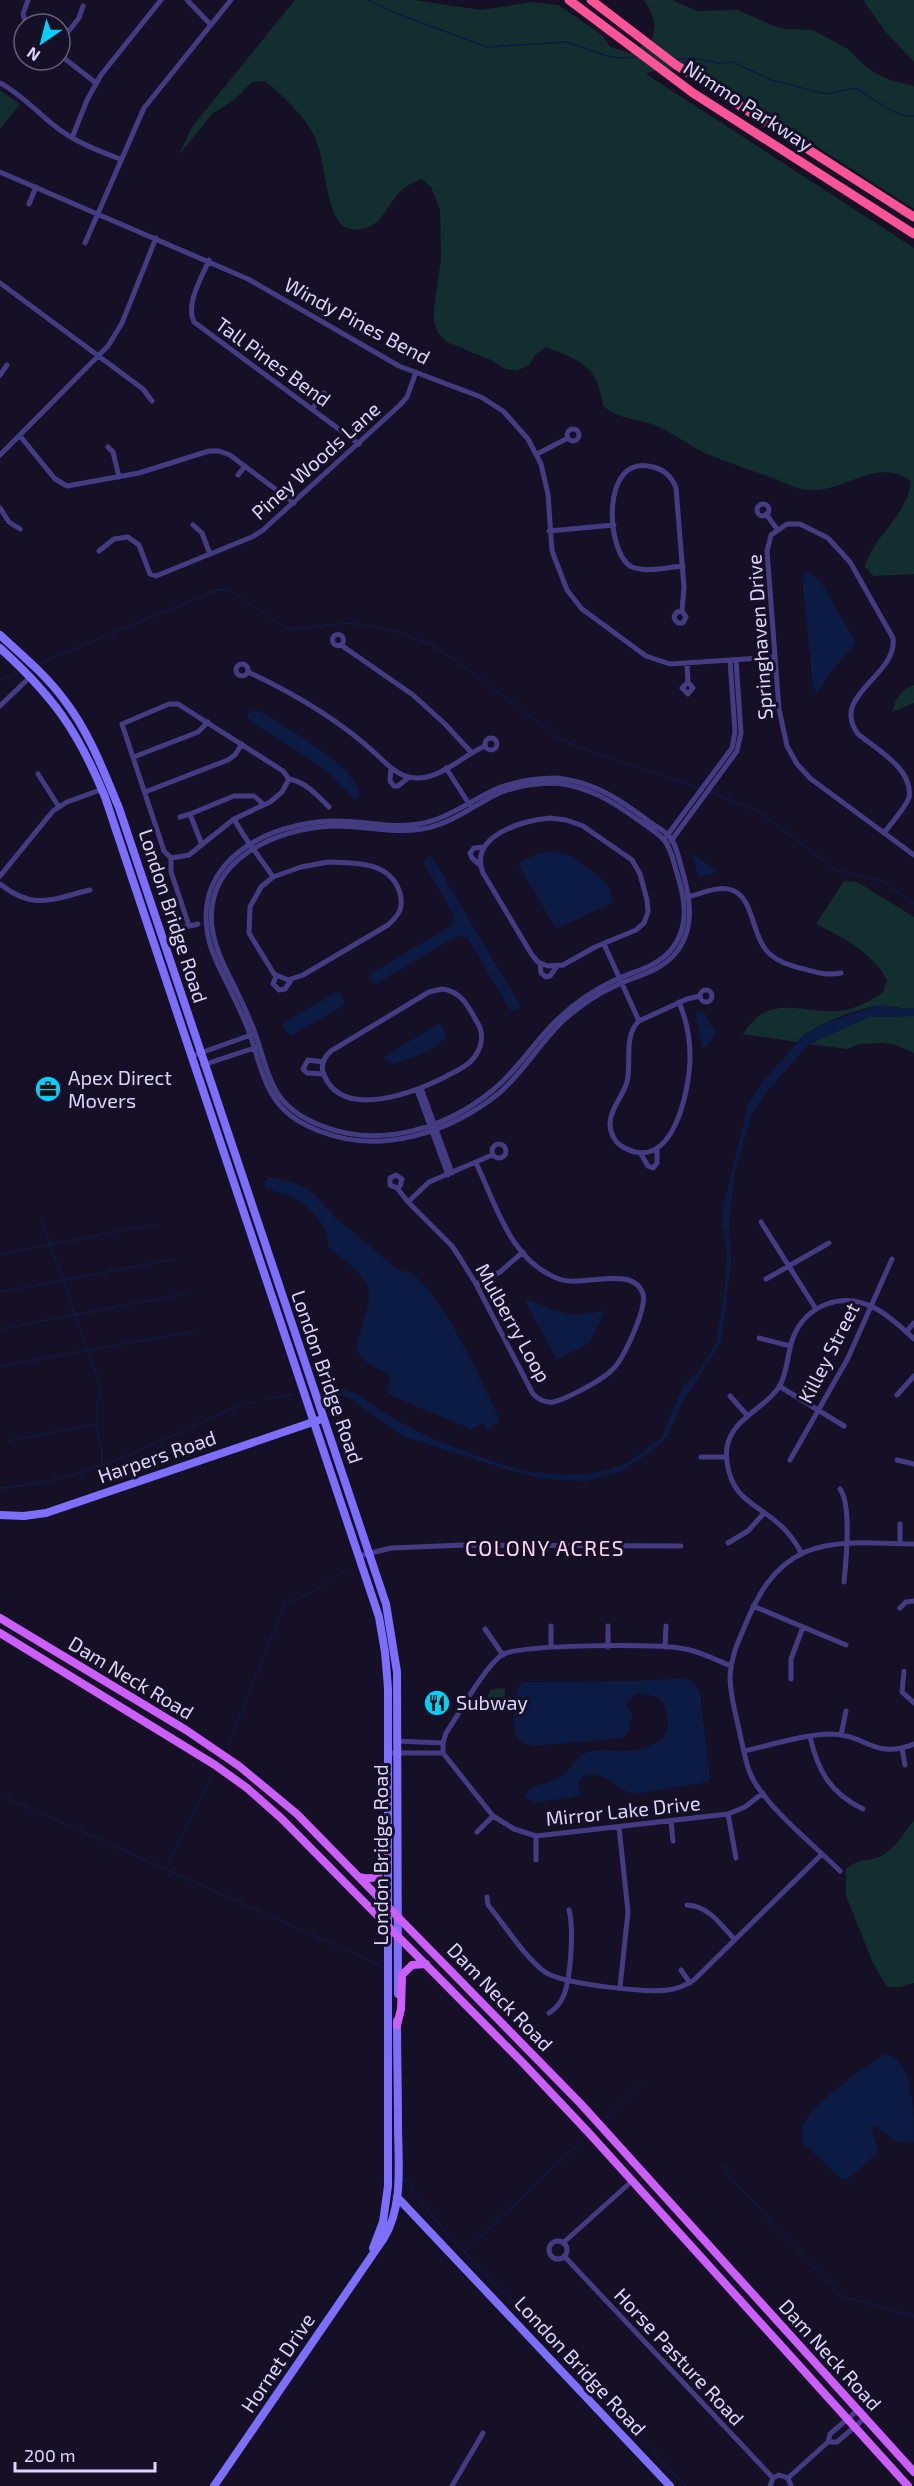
<svg xmlns="http://www.w3.org/2000/svg" width="914" height="2486" font-family="'Exo 2',sans-serif">
  <style>
    .green { fill: #132e2f }
    .water { fill: #0c1b43 }
    .lines { fill: none; stroke-linecap: round; stroke-linejoin: round }
    .stream { stroke: #0c1b43; stroke-width: 1.5 }
    .street { stroke: #443c83; stroke-width: 5 }
    .secondary { stroke: #7d6ffb; stroke-width: 8 }
    .primary { stroke: #cc5ffb; stroke-width: 8 }
    .highway { stroke: #fa5497; stroke-width: 9 }
    .labels { text-anchor: middle; stroke-width: 6; stroke-linejoin: round; paint-order: stroke }
    .street-label { font-size: 20px; fill: #ddd5fe; stroke: #151025 }
    .poi-label { font-size: 20px; fill: #ddd5fe; stroke: #151025; text-anchor: start }
    .neighbourhood-label { font-size: 21px; letter-spacing: 1.5px; fill: #fed7ed; stroke: #151025 }
  </style>
  <rect width="100%" height="100%" fill="#151025"/>
  <path class="green" d="M295,0H413L481,10L532,2L558,5L602,35L610,47L630,53L652,39C657,22 653,14 644,0H672L697,11L738,10L774,26L786,29L813,30L848,49L866,67L877,74L890,80L914,86V209L687,63C671,75 661,65 646,74L914,248V574L874,576L865,567C873,536 908,515 911,481C875,456 846,493 808,490C797,490 784,482 773,478C751,470 727,463 705,453C690,446 676,435 661,428C640,417 625,423 603,406C597,364 582,362 546,347L536,354L529,365L516,371L503,368L493,361L447,342L438,333L434,321V309L441,259L440,210L431,187L422,179C388,189 389,222 366,228C358,231 346,230 340,223C324,203 326,159 314,135C303,114 282,95 265,81L252,82L234,100L212,114L179,155L192,127Z
    M863,0H914V62L885,31Z
    M0,90L20,104L0,129Z
    M914,685V703L892,712C896,698 900,691 914,685Z
    M844,881L857,882L914,917V1008C901,1010 889,1004 877,1006C855,1009 812,1025 797,1042L743,1034C769,993 798,1013 836,1011C853,1011 870,1001 883,992L887,980C874,954 841,936 816,924Z
    M914,1016V1053L896,1045L884,1043L860,1044L847,1049L809,1044L869,1017Z
    M499,1688L505,1689V1697L499,1700L487,1698L491,1690Z
    M914,1820V1983L900,1987H887L874,1965L846,1896V1870C860,1856 867,1863 881,1856C895,1849 905,1832 914,1820Z"/>
  <path class="water" d="M807,571L821,582L856,643L829,674L817,694L813,687L803,586L804,573Z
    M253,710L262,712C281,725 369,773 358,798L355,799L326,770L249,720L247,714Z
    M556,852L572,856L608,884L613,903L556,929L518,864L538,853Z
    M692,855H695L718,872L699,877Z
    M429,856L432,857L520,1005L519,1009L513,1011L510,1010L467,937L457,936L376,984L368,979L370,974L452,925L454,915L423,862Z
    M336,992L340,993L345,1002L343,1006L291,1036L282,1026L285,1022Z
    M878,1005L906,1009L914,1008V1016L869,1017L809,1044L768,1090L751,1116L735,1172L729,1223L731,1264L721,1342L683,1401L667,1437L653,1450L620,1472L585,1481L540,1478L509,1470L402,1436L348,1397L325,1393L321,1387L336,1386L359,1395L379,1410L422,1434L485,1459L524,1471L548,1474L577,1475L609,1470L629,1462L661,1438L683,1386L697,1373L716,1344L725,1288L727,1252L721,1217L748,1105L762,1083L801,1038L823,1024Z
    M695,1011L706,1014L710,1024L716,1033L706,1047H702Z
    M437,1024L441,1025L447,1035C436,1052 411,1057 393,1064L383,1058Z
    M269,1177L297,1184L311,1191L337,1219L399,1270C403,1271 409,1272 412,1274C444,1296 481,1381 499,1417L498,1422L487,1431L485,1425L481,1424L471,1429L389,1395L387,1389L390,1384L389,1375C377,1368 360,1362 356,1347C360,1331 368,1313 369,1297C370,1277 342,1258 328,1247C331,1231 315,1213 302,1203C293,1196 277,1192 266,1188L265,1182Z
    M527,1299C559,1312 567,1318 602,1311L604,1313L589,1343L557,1359L526,1303Z
    M686,1678L694,1683L700,1694L710,1777L708,1782L634,1794C617,1791 593,1759 578,1783L581,1793L579,1796L539,1802H533L525,1797L528,1790C539,1784 552,1782 562,1776C570,1771 574,1761 581,1755C592,1748 610,1751 622,1751C652,1751 678,1738 664,1705C660,1694 646,1695 636,1693L627,1703L626,1707L633,1712L629,1731L623,1738L533,1746C527,1744 520,1743 517,1737C511,1725 512,1689 523,1682L639,1681Z
    M884,2054C914,2057 914,2115 914,2142L895,2141L876,2126L872,2127C872,2136 878,2143 878,2153L849,2178L842,2180L802,2142C802,2137 801,2132 802,2128C809,2105 864,2068 884,2054Z"/>
  <g class="lines">
    <path class="stream" d="M368,0L395,13L487,47L566,42L607,56L620,58L637,57
      M674,59L693,58L718,63L733,62L771,80L826,94L856,88C869,96 900,120 914,116
      M40,663L217,590H229L287,629L350,623L391,630L430,644L458,662L561,739L581,748L699,788
      M29,668H30
      M0,680L18,673
      M711,792L758,811L836,870L885,882L914,904
      M41,1218L102,1391L97,1400V1431L102,1451V1465
      M0,1254L157,1224
      M0,1292L175,1259
      M0,1329L189,1293
      M0,1366L196,1331
      M267,1399L294,1394
      M9,1441L96,1424
      M0,1488C63,1484 117,1461 174,1435C200,1423 227,1409 254,1402
      M228,1745L285,1603L313,1592L348,1568
      M0,1795L382,1966
      M165,1869L211,1778
      M607,2117L643,2082
      M602,2121L603,2120
      M592,2130L596,2127
      M584,2138L586,2136
      M721,2167L841,2296L914,2316
      M402,2179L410,2181L414,2192L447,2234L686,2486
      M379,2181L384,2180
      M465,2252L581,2141"/>
    <path class="street" d="M187,0L211,25
      M26,24L23,14L28,0
      M60,42L79,18L83,6
      M60,55L96,83
      M0,83C23,95 39,115 60,130C78,143 99,151 120,159
      M72,138L87,100L101,75L161,0
      M0,172L248,279L399,366L481,397L503,411L528,439L541,464L548,494L552,551L567,590L582,609L646,656L670,664L775,657
      M29,204L36,187
      M85,243L144,108L231,0
      M209,260C202,277 185,304 194,322L359,444
      M0,283L143,389L152,401
      M0,375L7,365
      M312,409L324,393
      M567 435a6 6 0 1 1 12 0a6 6 0 1 1-12 0Z
      M20,436L55,479L67,486L139,473L209,451H219L230,455L294,503
      M108,447L113,452L119,477
      M537,454L568,438
      M0,455L108,346L122,323L156,238
      M238,475L245,466
      M757 510a6 6 0 1 1 12 0a6 6 0 1 1-12 0Z
      M0,508L9,522L20,529
      M766,514L777,529
      M193,525L202,533L210,554
      M549,531L614,525
      M99,551L114,539L128,537L139,545L150,574L156,576L252,537L263,530L400,405L407,397L416,372
      M682,611L677,612L674,616L675,620L678,623H683L686,617L682,611L684,587L676,488C672,477 665,470 653,467C599,452 606,555 632,567C647,573 667,567 683,566
      M332.5 640a5.5 5.5 0 1 1 11 0a5.5 5.5 0 1 1-11 0Z
      M341,645L413,695L445,724L471,752
      M236 670a6 6 0 1 1 12 0a6 6 0 1 1-12 0Z
      M687,664L688,682L693,688L688,694L682,688L688,682
      M248,672C295,694 338,719 376,754C389,766 400,779 419,778C443,777 464,755 485,746
      M0,706L31,676
      M485 744a6 6 0 1 1 12 0a6 6 0 1 1-12 0Z
      M134,757L198,732L208,722
      M446,768L471,807
      M391,769L390,781L394,786H398L409,777
      M38,774L59,807
      M557,778C593,782 618,798 647,820C653,825 662,829 668,835C676,843 678,856 681,866C690,896 697,928 674,955C659,972 635,976 615,986C597,994 580,1006 565,1019C540,1042 524,1072 498,1094C450,1132 382,1155 322,1132C305,1126 289,1117 278,1103C263,1084 258,1057 250,1035C246,1022 240,1010 234,998C225,978 212,957 208,936C193,860 268,823 332,821C362,820 390,829 419,824C447,819 467,803 492,791C513,781 534,778 557,778Z
      M289,779C306,782 317,795 329,807
      M556,783C589,787 612,801 638,820C647,826 657,832 664,840C671,848 673,860 676,870C685,898 691,926 670,951C655,968 633,971 613,981C594,990 575,1003 559,1018C535,1040 519,1069 493,1090C447,1128 381,1149 322,1126C306,1120 291,1111 280,1097C268,1080 263,1056 256,1036C251,1022 245,1008 238,994C228,973 215,951 212,927C204,860 275,829 331,826C362,825 391,834 422,829C450,824 469,809 493,796C513,786 535,783 556,783Z
      M145,792L228,760L235,755L242,744
      M180,817L190,814
      M550,818L566,820L583,826L632,860L640,874L647,900L648,912L644,923L636,930L595,947L563,965L548,966L538,962L532,955L483,873C468,836 523,820 550,818Z
      M234,819C245,840 260,857 273,877
      M884,833C892,822 903,811 909,798C914,769 876,749 858,734C829,695 898,676 893,638L850,562L828,538L800,524H787L771,535L767,551L779,709L787,746L797,764L811,779L914,855
      M666,837L732,748L735,732L730,660
      M671,841L737,751L741,733L736,660
      M202,845L190,814L234,796H254L263,804
      M171,858L164,851L122,724L169,704H178L283,771L289,779
      M171,858L189,855L234,819L270,802L282,792L289,779
      M171,858V872L189,926
      M328,862C356,863 390,861 400,893C404,908 399,915 388,925L303,975L288,980L274,974L249,933L250,907L261,887L273,877L301,867Z
      M480,865L472,858L470,853L474,848L484,847
      M0,876L53,811L67,802L103,789
      M0,884C34,911 52,899 90,890
      M687,897C701,894 718,885 732,890C755,898 751,939 771,955C780,963 790,965 800,968C815,972 827,976 841,973
      M177,929L198,924
      M604,944L639,1021C623,1036 632,1062 627,1082C623,1096 610,1109 610,1124C610,1133 615,1143 623,1147C673,1176 690,1089 690,1056C690,1038 686,1019 679,1002
      M540,963L541,973L546,977L550,976L557,966
      M276,976L273,984L279,990L285,989L291,980
      M442,989C461,991 468,1006 477,1022C485,1034 482,1049 472,1060C465,1068 454,1072 445,1077C415,1092 343,1121 324,1075C320,1066 324,1057 331,1051L429,992Z
      M700 996a6 6 0 1 1 12 0a6 6 0 1 1-12 0Z
      M639,1021L687,999L700,996
      M192,1056L251,1035
      M323,1062L308,1060L303,1069L307,1073L324,1074
      M203,1065L257,1047
      M421,1088L452,1173
      M417,1090L448,1175
      M492 1151a7 7 0 1 1 14 0a7 7 0 1 1-14 0Z
      M641,1154L648,1166L653,1168L657,1163V1150
      M476,1163C496,1204 510,1261 559,1279C583,1288 633,1264 643,1294C647,1308 624,1358 613,1369C604,1379 567,1399 553,1402C545,1403 538,1399 533,1394L476,1284L460,1258L452,1246L408,1202L429,1182L492,1155
      M397,1188L400,1186L402,1179L396,1175L390,1178V1185L397,1188L408,1202
      M761,1222L816,1309
      M766,1279L829,1243
      M476,1284L500,1272L523,1252
      M906,1332L914,1323
      M759,1338L790,1346
      M779,1386L844,1426
      M897,1395L914,1376
      M730,1396L747,1415
      M701,1457H726
      M790,1460L848,1358L892,1259
      M897,1460L914,1464
      M840,1489C852,1505 846,1562 844,1582
      M728,1543L748,1531L764,1513
      M900,1544V1524
      M802,1554C796,1543 790,1533 780,1525C756,1503 732,1500 727,1462C721,1421 762,1413 779,1387C788,1373 787,1353 793,1338C799,1322 811,1310 827,1304C862,1291 890,1316 914,1339
      M359,1556L391,1548L465,1545L681,1546
      M753,1606L846,1645
      M900,1608L906,1602L914,1601
      M485,1629L503,1655
      M551,1647V1626
      M608,1647V1626
      M665,1647L666,1626
      M731,1666C714,1659 697,1650 679,1648C655,1644 519,1644 502,1655C485,1666 459,1714 446,1733L443,1743V1753L493,1816L514,1829L536,1836L728,1814L745,1807L763,1793
      M904,1671L902,1692L914,1703
      M791,1679V1659L803,1627
      M841,1735L846,1711
      M810,1737C818,1771 830,1793 863,1809
      M396,1741L443,1743
      M902,1748L905,1765
      M744,1751C772,1745 804,1734 832,1734C867,1735 874,1760 914,1744
      M387,1753H443
      M728,1814L736,1858
      M671,1821L673,1841
      M619,1827L628,1912L620,1987
      M477,1832L493,1816
      M536,1860V1836
      M840,1871C813,1844 779,1818 757,1786C747,1772 745,1755 741,1739C737,1718 730,1697 730,1676C731,1658 737,1644 744,1628C757,1596 772,1567 805,1552C839,1538 879,1544 914,1544
      M487,1897L488,1905C504,1924 526,1959 545,1972C562,1984 646,1993 668,1990C677,1989 686,1985 694,1980L822,1854
      M687,1905C709,1906 721,1925 735,1940
      M681,1970L690,1983
      M549,2013C555,2009 559,2005 562,1999C571,1983 574,1928 569,1910
      M549 2250a9 9 0 1 1 18 0a9 9 0 1 1-18 0Z
      M563,2243L632,2181
      M564,2256L773,2478
      M828,2442H837L865,2418
      M788,2478L828,2442L830,2434L858,2410
      M452,2486L483,2433
      M770,2486L773,2478L779,2475L788,2478L791,2486"/>
    <path class="secondary" d="M0,635C23,656 47,676 65,701C89,732 104,772 119,808L386,1604L397,1672L398,1994
      M0,648C53,696 78,731 105,797L379,1617L385,1652L388,1688V2186L383,2222L373,2248
      M0,1515L24,1516L46,1513L319,1420
      M397,2197L670,2486
      M214,2486L384,2238C404,2205 398,2161 398,2124C398,2090 397,2055 397,2021"/>
    <path class="primary" d="M0,1618L186,1730L239,1766L297,1814L580,2103L914,2472
      M0,1633L215,1765L247,1788L282,1819L524,2064L588,2132L908,2486
      M360,1877C377,1882 382,1872 387,1857
      M397,2025L401,2009L402,1975L412,1965L426,1964"/>
    <path class="highway" d="M569,0L693,93L914,234
      M591,0L676,65L914,217"/>
  </g>
  <defs>
    <g id="office-disc" transform="scale(1.35)"><circle r="9.5" fill="#07cef8" stroke="#151025"/><path d="M-6-3h4V-5.5h4V-3h4V5H-6ZM-1-4.5V-3h2v-1.5ZM-6 0V1H6V0Z" fill="#111"/></g>
    <g id="restaurant-disc" transform="scale(1.35)"><circle r="9.5" fill="#07cef8" stroke="#151025"/><path d="M-5-6h1v4h1v-4h1v4h1v-4h1v5L-1.5 .5V6h-2V.5L-5-1ZM5-6V6H3V1.5H1.5Q1.5-4 5-6Z" fill="#111"/></g>
  </defs>
  <g fill-rule="evenodd">
    <use href="#office-disc" x="48" y="1089"/>
    <use href="#restaurant-disc" x="437" y="1703"/>
  </g>
  <g class="labels">
    <g class="street-label">
      <text transform="translate(748 106) rotate(33)" y="7">Nimmo Parkway</text>
      <text transform="translate(357 321) rotate(28)" y="7">Windy Pines Bend</text>
      <text transform="translate(273 362) rotate(36)" y="7">Tall Pines Bend</text>
      <text transform="translate(316 461) rotate(-42)" y="7">Piney Woods Lane</text>
      <text transform="translate(760 637) rotate(-94)" y="7">Springhaven Drive</text>
      <text transform="translate(173 916) rotate(72)" y="7">London Bridge Road</text>
      <text transform="translate(513 1323) rotate(61)" y="7">Mulberry Loop</text>
      <text transform="translate(829 1353) rotate(-63)" y="7">Killey Street</text>
      <text transform="translate(327 1377) rotate(71)" y="7">London Bridge Road</text>
      <text transform="translate(157 1457) rotate(-19)" y="7">Harpers Road</text>
      <text transform="translate(131 1678) rotate(31)" y="7">Dam Neck Road</text>
      <text transform="translate(623 1811) rotate(-6)" y="7">Mirror Lake Drive</text>
      <text transform="translate(381 1855) rotate(-90)" y="7">London Bridge Road</text>
      <text transform="translate(500 1997) rotate(46)" y="7">Dam Neck Road</text>
      <text transform="translate(830 2355) rotate(48)" y="7">Dam Neck Road</text>
      <text transform="translate(679 2357) rotate(47)" y="7">Horse Pasture Road</text>
      <text transform="translate(278 2363) rotate(-56)" y="7">Hornet Drive</text>
      <text transform="translate(580 2366) rotate(47)" y="7">London Bridge Road</text>
    </g>
    <g class="poi-label">
      <text x="68" y="1085">Apex Direct<tspan x="68" dy="23">Movers</tspan></text>
      <text x="456" y="1710">Subway</text>
    </g>
    <g class="neighbourhood-label">
      <text x="545" y="1556">COLONY ACRES</text>
    </g>
  </g>
  <g transform="translate(42 42) rotate(215)"><circle r="28" fill="#151025" stroke="#655f7c" stroke-width="1.5"/>
  <path d="M0-4.5L10 22L0 15L-10 22Z" fill="#07cef8"/>
  <text y="-9" font-size="16" font-weight="bold" text-anchor="middle" fill="#ddd5fe">N</text>
  </g>
  <path d="M15 2462v9h140v-9" fill="none" stroke="#ddd5fe" stroke-width="3"/>
  <text x="24" y="2462" font-size="18" fill="#ddd5fe" stroke="#151025" stroke-width="4.5" paint-order="stroke">200 m</text>
</svg>
